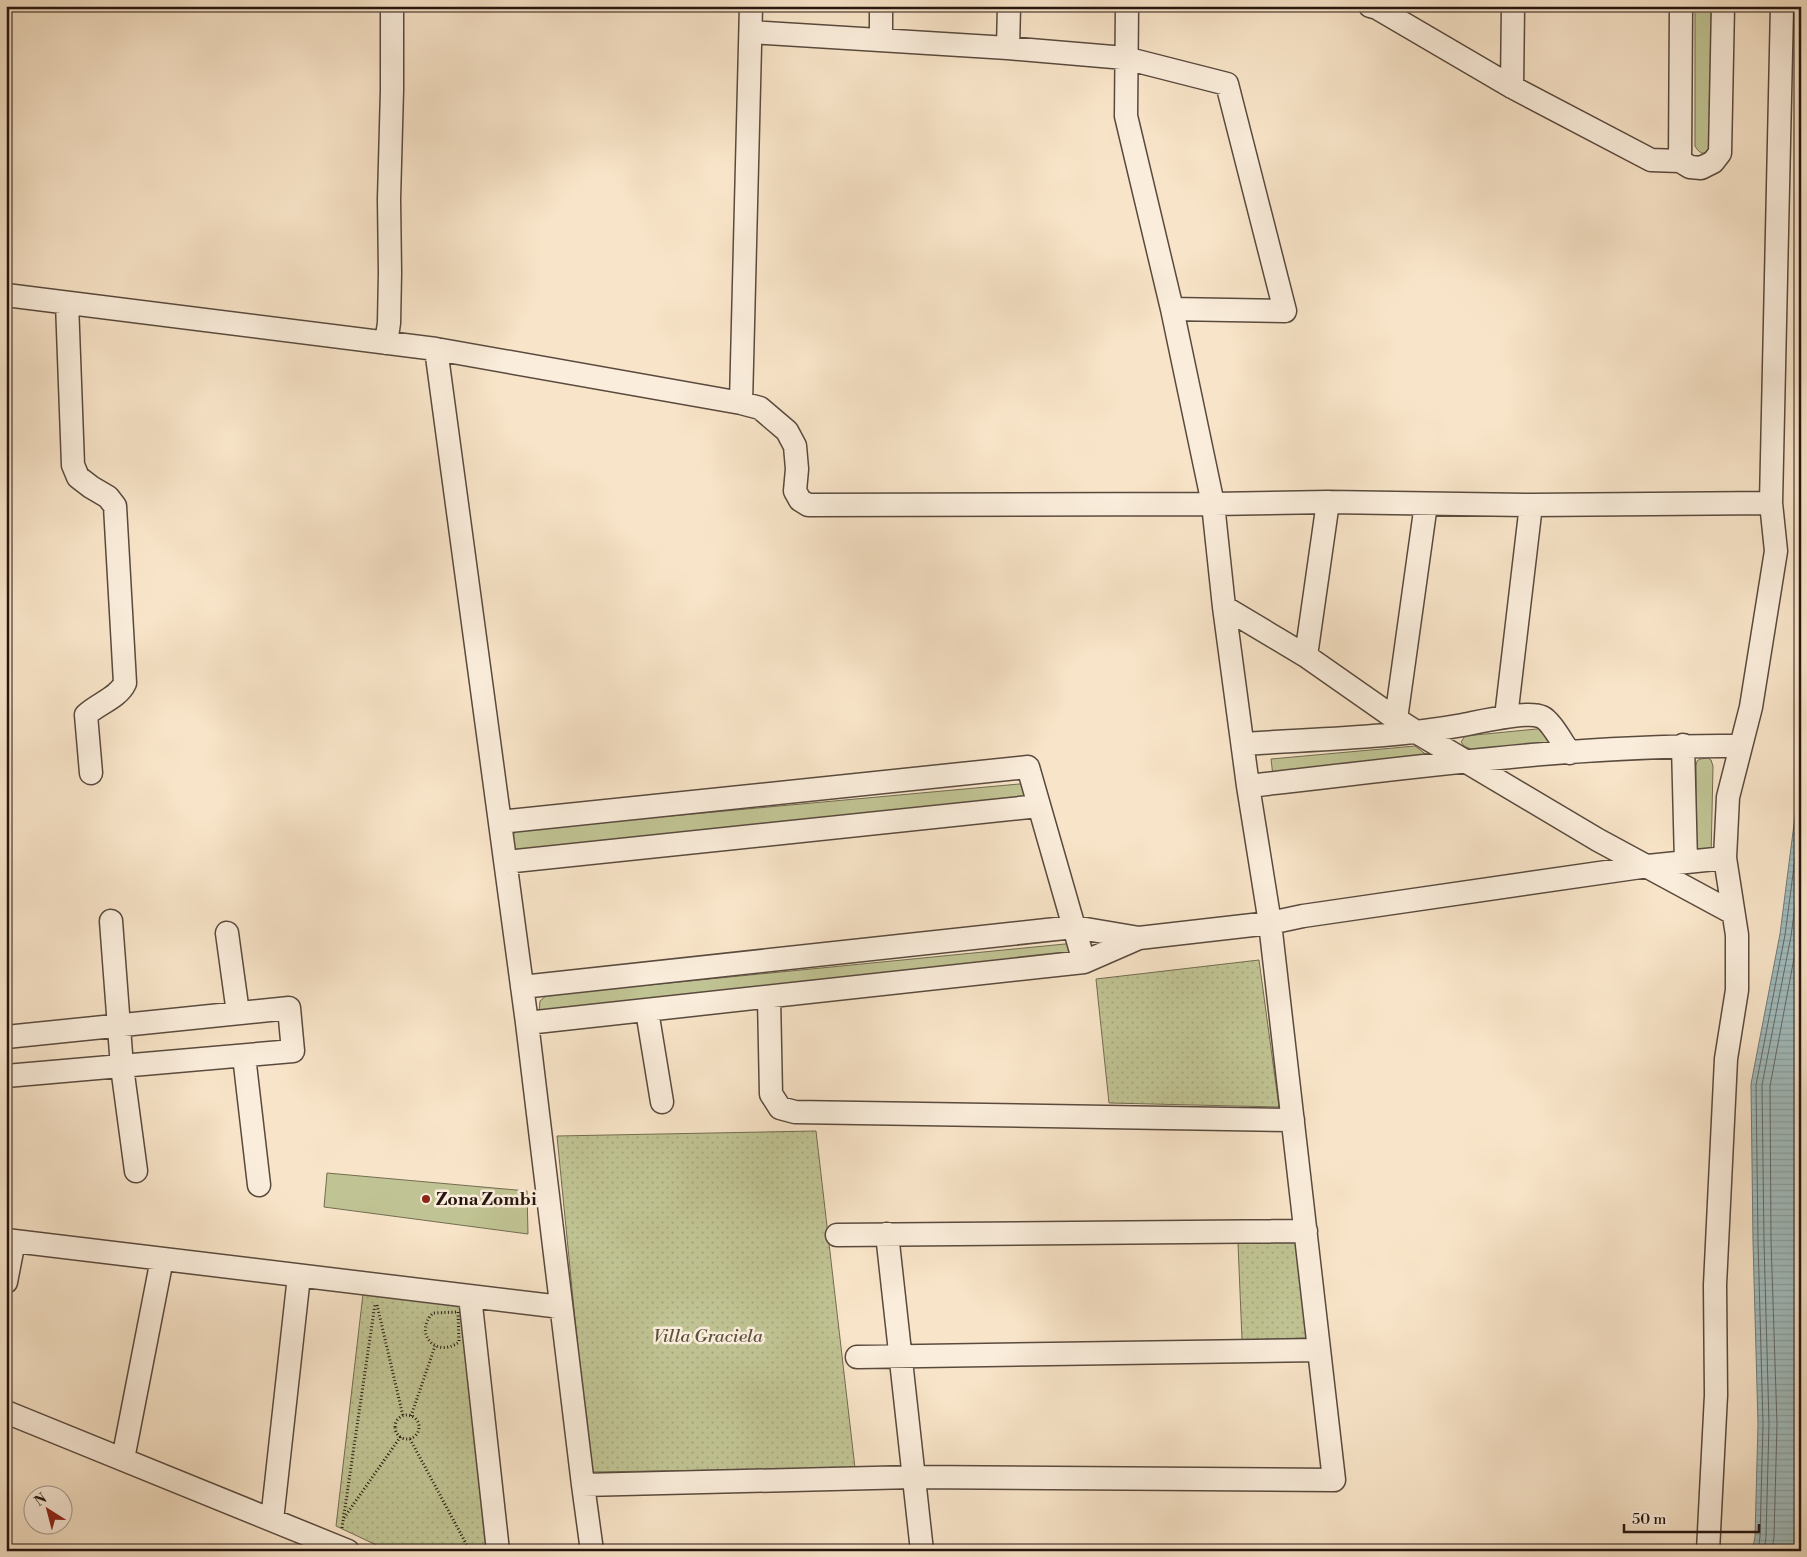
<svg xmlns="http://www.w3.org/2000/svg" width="1807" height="1557" font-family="'Libre Bodoni',serif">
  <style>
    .grass { fill: #c0c393; stroke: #736c52 }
    .park { fill: url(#park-dots); stroke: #736c52 }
    .water { fill: url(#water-rules); stroke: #707a78 }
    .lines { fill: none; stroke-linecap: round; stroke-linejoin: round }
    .shore { stroke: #646967; stroke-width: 1 }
    .minor-casing { stroke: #5a4a3e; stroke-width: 25 }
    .path { stroke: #261610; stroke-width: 3; stroke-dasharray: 1 2.5; stroke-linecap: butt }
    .minor { stroke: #faeddb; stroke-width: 22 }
    .poi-dot { fill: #8f2418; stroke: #faeddb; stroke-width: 2 }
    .labels { text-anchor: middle; stroke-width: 5; stroke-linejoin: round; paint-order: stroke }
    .poi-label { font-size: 18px; font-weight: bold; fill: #261610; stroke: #faeddb; text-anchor: start }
    .park-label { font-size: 18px; font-style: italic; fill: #5c533e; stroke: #faeddb }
  </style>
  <defs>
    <pattern id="park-dots" width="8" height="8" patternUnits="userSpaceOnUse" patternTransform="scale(1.25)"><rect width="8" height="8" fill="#c0c393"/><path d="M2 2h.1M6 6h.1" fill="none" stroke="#a5a77e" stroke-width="1.8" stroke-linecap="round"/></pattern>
    <pattern id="water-rules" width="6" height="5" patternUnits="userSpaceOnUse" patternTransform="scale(1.25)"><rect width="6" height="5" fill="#a1bcbe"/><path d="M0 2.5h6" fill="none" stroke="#8aa1a2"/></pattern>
  </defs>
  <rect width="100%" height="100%" fill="#f8e4c8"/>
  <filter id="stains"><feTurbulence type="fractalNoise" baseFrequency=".004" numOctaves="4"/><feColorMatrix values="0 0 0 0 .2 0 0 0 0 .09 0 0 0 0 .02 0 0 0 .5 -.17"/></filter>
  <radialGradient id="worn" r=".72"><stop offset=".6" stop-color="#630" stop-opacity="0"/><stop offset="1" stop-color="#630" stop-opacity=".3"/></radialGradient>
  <path class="grass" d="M1695,6H1716L1715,145C1708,153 1702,158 1695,146Z
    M1547,728L1550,743L1473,750L1464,746L1461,742L1465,736Z
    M1415,746L1436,762L1273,776L1271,759Z
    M1708,758L1711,760L1713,766L1711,859L1696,849V766L1697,761L1700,759Z
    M1030,783L1035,799L519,852L511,847L512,836L518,830Z
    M1075,943L1080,959L539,1013L540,1001L547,995Z
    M327,1173L527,1191L528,1234L324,1207Z"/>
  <path class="park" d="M1259,960L1279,1107L1109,1103L1096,979Z
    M816,1131L855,1468L590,1472L557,1136Z
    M1302,1240L1306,1338L1242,1340L1238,1243Z
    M363,1294L460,1305L489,1551H389L336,1526Z"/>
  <path class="water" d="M1801,741V1551H1752L1755,1537L1758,1424L1753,1241L1751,1084L1780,934L1800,777Z"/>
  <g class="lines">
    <path class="shore" d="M1758,1551L1760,1537L1763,1424L1758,1241L1756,1085L1785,935L1801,813
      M1764,1551L1766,1537L1769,1424L1764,1241L1762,1085L1791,936L1801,862
      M1772,1551L1774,1537L1777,1424L1771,1240L1770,1086L1801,921"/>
    <g class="minor-casing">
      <path id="minor" d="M1370,6L1377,8L1512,87L1651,160L1680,161L1690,167L1701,168L1713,162L1720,153L1723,6
        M751,32L1008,48L1125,58L1227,84L1285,311L1172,309
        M881,40V6
        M1008,48L1009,6
        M1512,87L1513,6
        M1680,161L1681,6
        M6,295L436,349L741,403L760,408L787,431L795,446L797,469L795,491L800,500L808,505L1213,504L1328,502L1531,505L1771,503
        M67,303L73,465L78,477L91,487L108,497L115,506L125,683C118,698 99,703 86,715L91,773
        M386,343L389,323L390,273L389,199L392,90V6
        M436,349L527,1023L583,1485L592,1551
        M741,403L751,6
        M1224,607L1306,656L1396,719L1418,733L1598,840L1733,913
        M1306,656L1328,502
        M1506,717L1531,505
        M1396,719L1426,504
        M1243,744C1316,739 1390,738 1463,725C1479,722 1528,710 1542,717C1551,721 1563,744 1570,753
        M1683,745L1686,862
        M1248,786C1411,768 1576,744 1740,746
        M500,822L1028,767L1084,962
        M506,862L1039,806
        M111,921L122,1067L136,1171
        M227,933L238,1013
        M522,987L1074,927L1139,938L1270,923L1303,916L1648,866L1725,858
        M769,998L771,1094L780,1108L795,1112L1293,1120
        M647,1011L662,1102
        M527,1023L1084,962L1139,938
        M6,1037L289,1008L293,1051L6,1076
        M244,1056L259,1185
        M887,1234L922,1551
        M837,1235L1306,1231
        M6,1240L561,1307
        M6,1282L14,1241
        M470,1296L498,1551
        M857,1357L1319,1350
        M6,1412L348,1551
        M123,1459L162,1259
        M583,1485L913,1477L1334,1480L1270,923L1248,786L1224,607L1213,504L1172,309L1126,116L1127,6
        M272,1520L299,1276
        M1708,1551L1716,1395L1715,1285L1726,1059L1737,990V935L1725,858L1728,797L1751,707L1776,551L1771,503L1782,6"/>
    </g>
    <path class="path" d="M377,1305L403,1416
      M458,1312L459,1342C436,1359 413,1333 433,1313Z
      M395 1427a12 12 0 1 1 24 0a12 12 0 1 1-24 0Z
      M411,1416L435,1346
      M410,1439L470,1551
      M344,1518L401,1436
      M342,1528L375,1304"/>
    <use href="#minor" class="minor"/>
  </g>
  <circle class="poi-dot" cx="426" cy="1199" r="5"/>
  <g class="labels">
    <g class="poi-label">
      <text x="436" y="1205">Zona Zombi</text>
    </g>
    <g class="park-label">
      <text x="708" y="1342">Villa Graciela</text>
    </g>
  </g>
  <rect width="1807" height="1557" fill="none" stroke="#f8e4c8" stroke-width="25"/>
  <rect x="8" y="8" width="1792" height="1542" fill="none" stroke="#261610" stroke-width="2.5"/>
  <rect x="12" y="12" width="1782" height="1532" fill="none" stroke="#261610"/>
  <g transform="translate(48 1510) rotate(324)"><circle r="24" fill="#faeddb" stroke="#a5978a"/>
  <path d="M0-4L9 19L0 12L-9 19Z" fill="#8f2418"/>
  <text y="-8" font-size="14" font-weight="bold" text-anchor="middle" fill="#261610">N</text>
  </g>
  <path d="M1624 1524v8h135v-8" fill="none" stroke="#261610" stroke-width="2.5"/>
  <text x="1632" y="1524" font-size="15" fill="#261610" stroke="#faeddb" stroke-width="4" paint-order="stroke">50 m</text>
  <rect width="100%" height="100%" filter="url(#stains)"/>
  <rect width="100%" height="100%" fill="url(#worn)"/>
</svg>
